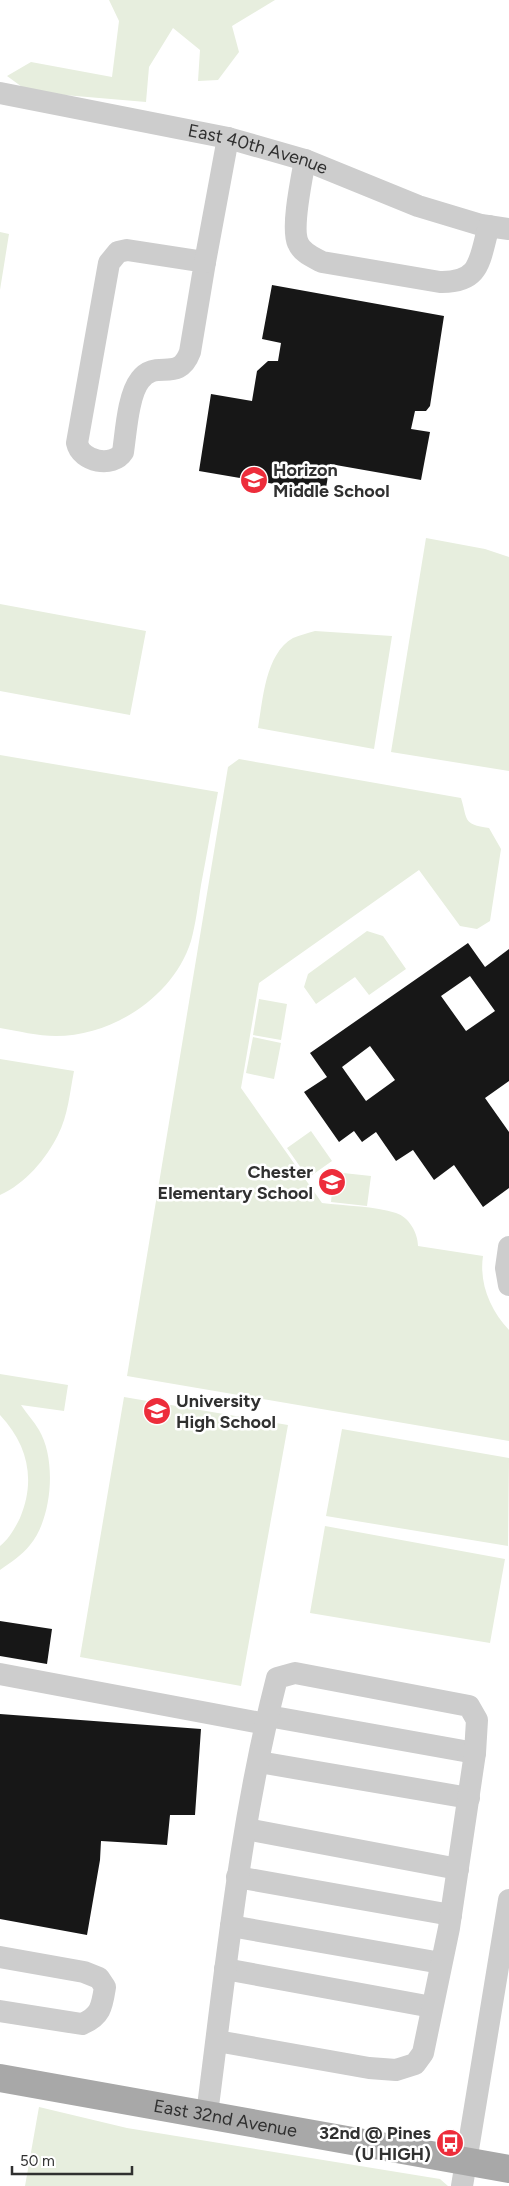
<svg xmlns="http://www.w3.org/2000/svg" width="509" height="2186" font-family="Figtree,sans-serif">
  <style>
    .green { fill: #e7eede }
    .building { fill: #171717; fill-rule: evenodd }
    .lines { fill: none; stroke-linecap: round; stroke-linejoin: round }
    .minor { stroke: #cdcdcd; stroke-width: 22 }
    .major { stroke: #a8a8a8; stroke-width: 28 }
    .labels { text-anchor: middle; stroke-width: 5; stroke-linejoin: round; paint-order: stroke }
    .street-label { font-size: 18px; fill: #303030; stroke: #fff }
    .poi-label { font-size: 18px; font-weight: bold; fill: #303030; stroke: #fff; text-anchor: start }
  </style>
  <rect width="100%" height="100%" fill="#fff"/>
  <path class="green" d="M109,0H275L232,26L239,52L218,80L198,81L200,50L173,28L149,67L146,102L29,92L7,76L31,62L112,77L119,21Z
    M0,232L9,234L0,290Z
    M426,538L485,549L509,557V771L391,752Z
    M0,604L146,631L130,715L0,691Z
    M315,631L392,636L374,749L258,728C263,700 265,654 293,638C300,635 308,633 315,631Z
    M0,755L218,792C212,823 207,854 201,885C198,904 196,923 191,941C174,996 113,1036 56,1036C38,1036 18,1031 0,1028Z
    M239,759L461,798C468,820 462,824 489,828L501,849L490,921L477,929L460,926L419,870L259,983L241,1088L322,1203C345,1206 375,1206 396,1213C409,1217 418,1233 418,1246L483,1256C479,1283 490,1310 509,1330V1441L127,1376L228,767Z
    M367,931L383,936L406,969L369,995L355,977L316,1004L304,987L308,974Z
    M259,999L287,1004L281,1040L253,1035Z
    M253,1037L281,1043L274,1079L246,1073Z
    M0,1059L74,1071C70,1091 68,1116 58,1135C46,1159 25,1184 0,1195Z
    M311,1131L332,1161L308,1178L287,1148Z
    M334,1172L371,1176L367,1206L331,1202Z
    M0,1374L68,1385L64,1411L21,1405C26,1413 34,1421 39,1430C57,1460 52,1519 30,1545C22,1555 10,1563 0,1570V1546C9,1539 15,1528 20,1518C36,1480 28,1445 0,1415Z
    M124,1397L288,1425L241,1686L80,1657Z
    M342,1429L509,1458L508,1546L326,1516Z
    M325,1526L505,1559L490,1643L310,1613Z
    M39,2107L127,2128L440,2179L448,2186H25Z"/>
  <path class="building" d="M272,285L444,316L430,406L426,411H415L411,429L430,432L421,480L330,464L326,488L299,483L298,488L199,471L211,394L252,401L257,371L268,361H278L281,343L262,339Z
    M468,943L485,967L509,949V1081L485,1098L509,1132V1188L483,1207L454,1165L434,1180L413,1150L396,1161L376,1132L362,1142L354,1131L339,1142L304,1092L327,1077L310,1053ZM470,976L495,1011L466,1031L441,996ZM370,1046L395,1080L366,1101L342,1067Z
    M0,1621L52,1629L47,1664L0,1656Z
    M0,1714L201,1729L195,1815H170L167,1845L101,1841L100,1860L87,1935L0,1919Z"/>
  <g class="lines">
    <g class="minor">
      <path id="s1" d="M0,93L228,138L305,160L418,206L481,225L509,229"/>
      <path d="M305,160C302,177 291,228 298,243C302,253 313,257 322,262L440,282C482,283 479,259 489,226"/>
      <path d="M127,250L205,262L190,352C178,384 156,358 140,380C128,395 126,432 123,452C113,468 81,462 77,443L109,263L118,252Z"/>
      <path d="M205,262L228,138"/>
      <path d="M509,1247L506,1268L509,1285"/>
      <path d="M0,1674L266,1724"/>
      <path d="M268,1716L475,1753"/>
      <path d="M259,1762L469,1798"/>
      <path d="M246,1829L458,1869"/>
      <path d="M237,1877L451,1915"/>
      <path d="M231,1926L441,1963"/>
      <path d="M0,1957L84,1972L99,1978L105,1987C102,2006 101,2016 82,2024L0,2011"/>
      <path d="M225,1969L432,2007"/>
      <path d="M207,2114C226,1968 240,1821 277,1678L295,1673L469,1706L477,1720L475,1753L449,1928L423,2053L415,2064L396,2070L369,2068L217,2041"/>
      <path d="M462,2186L509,1900"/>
    </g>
    <path class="major" id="s2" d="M0,2078L509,2169"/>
  </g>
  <defs>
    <g id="school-disc" transform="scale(1.4375)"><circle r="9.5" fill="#ed2d3b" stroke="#fff"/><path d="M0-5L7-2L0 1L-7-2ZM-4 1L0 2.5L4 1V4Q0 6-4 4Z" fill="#fff"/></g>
    <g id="bus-disc" transform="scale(1.4375)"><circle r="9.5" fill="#ed2d3b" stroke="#fff"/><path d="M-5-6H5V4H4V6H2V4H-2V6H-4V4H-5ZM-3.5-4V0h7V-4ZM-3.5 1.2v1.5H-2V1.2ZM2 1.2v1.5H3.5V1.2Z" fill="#fff"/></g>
  </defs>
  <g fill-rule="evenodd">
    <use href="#school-disc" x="254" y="480"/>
    <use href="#school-disc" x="332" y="1182"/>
    <use href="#school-disc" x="157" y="1411"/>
    <use href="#bus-disc" x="450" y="2143"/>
  </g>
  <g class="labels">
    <g class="street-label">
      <text dy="6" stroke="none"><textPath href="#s1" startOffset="264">East 40th Avenue</textPath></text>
      <text dy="6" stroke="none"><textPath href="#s2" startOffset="229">East 32nd Avenue</textPath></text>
    </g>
    <g class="poi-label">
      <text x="273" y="476">Horizon<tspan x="273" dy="21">Middle School</tspan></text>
      <text x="313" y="1178" text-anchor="end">Chester<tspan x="313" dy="21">Elementary School</tspan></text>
      <text x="176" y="1407">University<tspan x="176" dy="21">High School</tspan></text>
      <text x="431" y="2139" text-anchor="end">32nd @ Pines<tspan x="431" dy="21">(U HIGH)</tspan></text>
    </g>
  </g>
  <path d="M12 2166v8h120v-8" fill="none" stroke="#303030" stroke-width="2.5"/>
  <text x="20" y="2166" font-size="15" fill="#303030" stroke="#ffffff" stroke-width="4" paint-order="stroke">50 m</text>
</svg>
